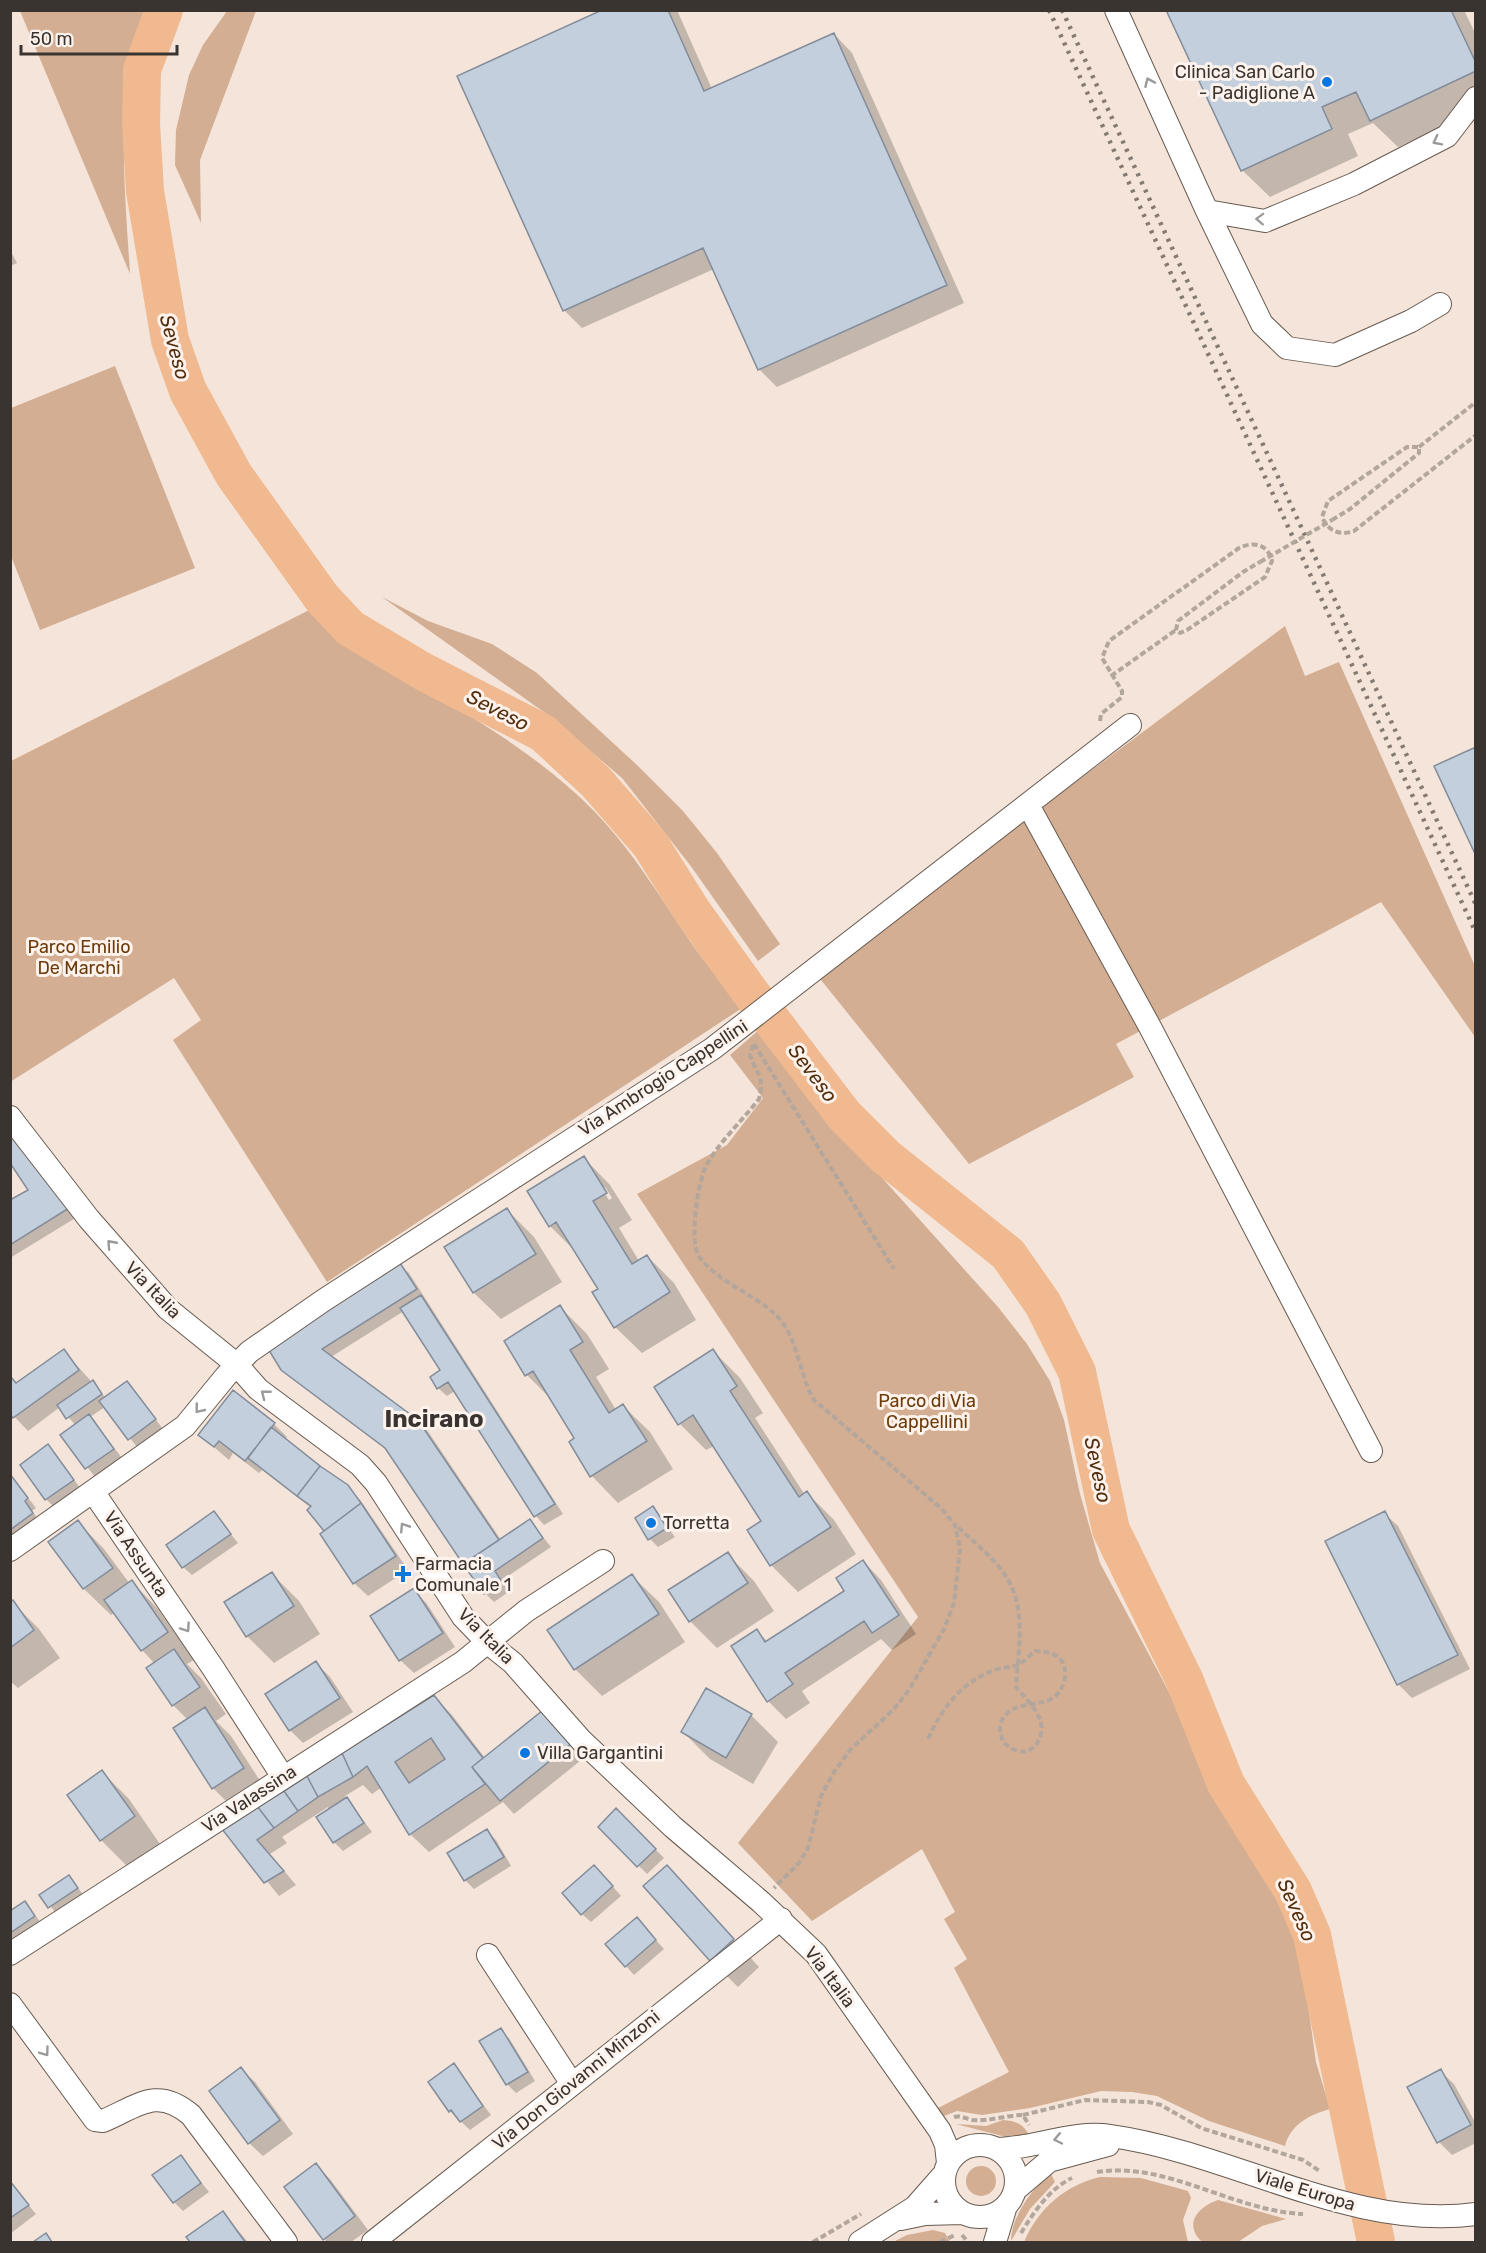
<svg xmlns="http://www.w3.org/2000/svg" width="1486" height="2253" font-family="Rubik,sans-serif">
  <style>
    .green { fill: #d3ae93 }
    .shadow { fill: #0003; fill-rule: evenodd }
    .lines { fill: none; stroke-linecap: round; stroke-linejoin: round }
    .river { stroke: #f0b990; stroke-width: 38 }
    .building { fill: #c4cfdd; stroke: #828c9a; stroke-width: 1.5; fill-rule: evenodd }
    .minor-casing { stroke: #685b51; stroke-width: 24 }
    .path { stroke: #b2a69d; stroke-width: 4; stroke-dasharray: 6 3; stroke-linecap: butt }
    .minor { stroke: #fff; stroke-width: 22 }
    .rail { stroke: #847a73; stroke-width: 4.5; stroke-dasharray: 3 6; stroke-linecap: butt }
    .path-bridge { stroke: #b2a69d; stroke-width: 4; stroke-dasharray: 6 3; stroke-linecap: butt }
    .oneway { stroke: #9c9a98 }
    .poi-dot { fill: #0a77df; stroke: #fdf3ec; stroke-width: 2 }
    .labels { text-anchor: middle; stroke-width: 6; stroke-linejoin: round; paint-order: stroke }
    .poi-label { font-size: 18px; fill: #3a3430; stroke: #fdf3ec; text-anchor: start }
    .park-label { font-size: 18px; fill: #6d3b0a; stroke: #fdf3ec }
    .street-label { font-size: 18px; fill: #3a3430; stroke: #fdf3ec }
    .water-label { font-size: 20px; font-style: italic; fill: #522e0f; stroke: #fdf3ec }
    .district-label { font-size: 24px; font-weight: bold; fill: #3a3430; stroke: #fdf3ec }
  </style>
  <rect width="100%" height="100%" fill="#f4e4d9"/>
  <path class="green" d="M20,11H151C144,27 134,45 131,62C118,127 126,208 130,274Z
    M227,11H256L200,160L201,223L175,165L176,130L189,75L203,45Z
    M115,366L195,568L40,630L11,556V408Z
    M382,597L428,621L492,644L537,673L637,765L683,811L717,853L780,944L758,961L690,865L622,778L548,715Z
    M315,607C401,685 513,728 594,811C635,853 664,904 697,951C711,970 727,989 742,1008L327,1282L173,1040L201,1020L174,978L10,1082L11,761Z
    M1285,626L1305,676L1339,662L1475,966V1037L1381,902L1116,1044L1134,1077L969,1164L817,975Z
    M760,1029L858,1151L998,1307L1027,1344L1050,1381L1064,1420L1080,1494L1100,1563L1169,1692L1200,1761L1230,1820L1277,1891L1294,1929L1302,1963L1316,2062L1330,2109C1309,2115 1291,2124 1285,2146L1209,2121L1157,2096L1132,2092L1101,2091L1030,2108L982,2115L957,2111L944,2116L938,2108L1009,2072L954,1968L967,1959L944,1919L955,1912L922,1849L812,1921L738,1843L918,1617L637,1194L727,1145L763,1098L730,1055Z
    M1003,2120C1015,2121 1023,2123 1029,2135L1010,2138L956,2124L986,2126Z
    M966 2181a15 15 0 1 1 30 0a15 15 0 1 1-30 0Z
    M1050,2172L1055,2182L1030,2209L1011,2241C1011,2216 1033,2189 1050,2172Z
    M1100,2177L1141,2178L1188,2191L1191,2198L1183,2220L1188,2242H1024C1038,2209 1065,2185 1100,2177Z
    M1218,2200L1286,2219L1262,2226L1238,2242H1202C1183,2224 1198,2207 1218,2200Z
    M933,2230L945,2233L950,2242H893L907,2235Z"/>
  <path class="shadow" d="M606,10H677L712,89L834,34L852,53L964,303L777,387L759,369L714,269L582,328L564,310Z
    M1168,10H1464L1476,35V111L1398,147L1373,123L1348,134L1358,156L1270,197L1243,171Z
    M10,250L17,263L10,266Z
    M584,1158L610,1185L632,1220L619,1228L639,1261L647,1256L674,1283L696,1320L642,1353L615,1327L600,1289L577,1253L550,1226ZM601,1187H605L612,1198L609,1200Z
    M10,1161L77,1217L10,1258V1202L30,1190Z
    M507,1210L534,1237L562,1282L501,1319L474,1293L446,1248Z
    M400,1265L409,1273L563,1514L544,1525L536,1516L455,1391L447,1396L438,1388L442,1371L404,1311L331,1357L427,1430L501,1540L530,1521L551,1547L502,1580L510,1591L494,1602L485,1593L389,1452L283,1369Z
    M560,1307L587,1334L609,1369L596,1377L616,1410L623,1406L650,1432L673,1469L618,1503L592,1476L577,1438L554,1402L527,1375Z
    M64,1351L106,1398L127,1383L163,1429L138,1448L105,1407L90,1417L122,1458L95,1477L63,1436L76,1426L60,1407L28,1431L10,1412V1375L18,1384Z
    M713,1351L740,1378L763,1413L755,1418L805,1495L807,1493L834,1520L856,1554L798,1592L771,1565L749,1531L763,1522L714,1446L706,1450L680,1424Z
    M274,1424L287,1437L285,1440L347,1486L361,1501L408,1570L368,1596L354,1583L311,1508L262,1470L259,1473L233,1453L229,1460L200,1435Z
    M48,1446L81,1489L55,1508L46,1499Z
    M10,1475L36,1508L32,1511L41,1523L17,1540L10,1533Z
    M653,1508L675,1537L658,1547L650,1539Z
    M214,1513L238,1543L192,1575L183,1567Z
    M1384,1513L1398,1526L1470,1669L1412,1698L1399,1685L1327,1542Z
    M78,1522L104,1549L130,1584L132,1582L158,1609L194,1660L187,1664L201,1678L226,1714L216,1721L231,1736L270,1796L240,1815L213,1788L188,1720L173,1705L155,1664L142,1650L115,1612L111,1615L84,1589L50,1542Z
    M727,1554L754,1581L774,1611L717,1648L690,1621Z
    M863,1561L881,1580L916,1634L892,1650L881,1639L802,1691L810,1703L786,1719L768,1701L757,1631L768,1642L846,1591Z
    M272,1574L299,1601L320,1634L274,1663L247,1636Z
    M632,1576L659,1602L685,1642L602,1696L575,1669L549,1630Z
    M414,1590L427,1604L455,1647L414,1673L400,1660Z
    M12,1602L39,1629L60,1658L18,1688L10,1681Z
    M316,1663L330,1677L353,1712L303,1743L290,1730Z
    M434,1697L452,1715L485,1758L541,1713L590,1753L514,1814L503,1802L429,1852L410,1834L382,1787L372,1794L363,1785L345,1796L372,1832L343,1851L334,1842L328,1807L282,1837L287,1843L270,1854L296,1885L279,1896L225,1829Z
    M751,1715L778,1742L753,1784L710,1759L683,1732Z
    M102,1772L129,1799L160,1844L128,1867L101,1840Z
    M616,1810L664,1858L647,1874L600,1827Z
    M487,1831L496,1840L511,1866L474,1889L465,1880Z
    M667,1867L759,1967L738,1987L711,1960Z
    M603,1875L621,1896L591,1922L582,1914Z
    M69,1877L86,1898L58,1916L42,1895Z
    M25,1903L43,1925L10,1948V1913Z
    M645,1928L664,1949L634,1975L626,1966Z
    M500,2030L509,2038L535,2081L516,2093L507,2084L481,2042Z
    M453,2065L491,2115L470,2130L450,2111Z
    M241,2069L255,2082L293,2134L263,2156L249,2143Z
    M1440,2071L1454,2084L1476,2124V2143L1452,2155L1439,2142Z
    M181,2157L209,2192L183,2211L174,2202Z
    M316,2165L330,2179L368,2230L351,2242H327L324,2239Z
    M10,2183L36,2214L10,2234Z
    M223,2213L248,2242H192L189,2237Z"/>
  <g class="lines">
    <path class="river" d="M164,10L142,70L141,124L145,191L170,340L188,391L234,475L322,598L350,628L424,672L543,733L596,782L650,844L692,911L750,992L844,1115L886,1157L1008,1254L1043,1304L1077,1372L1111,1530L1184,1679L1226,1784L1293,1891L1312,1935L1376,2242"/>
  </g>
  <path class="building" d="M602,10H668L704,91L834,33L947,285L758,370L703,248L563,311L457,76Z
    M1166,10H1451L1476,63V71L1370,121L1356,92L1322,107L1332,129L1241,171Z
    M1476,747V856L1434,766Z
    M10,1132L69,1208L10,1245V1200L28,1190L10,1163Z
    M584,1156L607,1193L593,1201L632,1264L647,1255L670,1292L614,1328L592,1292L598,1289L556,1222L549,1227L527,1191Z
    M507,1208L536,1254L473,1293L444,1247Z
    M400,1263L417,1289L322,1349L418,1420L499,1540L463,1564L385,1448L281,1370L267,1347Z
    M421,1295L555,1504L534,1517L448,1382L437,1389L430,1377L440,1370L400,1308Z
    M560,1305L583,1342L570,1350L609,1413L623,1404L647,1441L590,1477L569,1442L574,1438L533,1371L525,1376L504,1341Z
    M64,1349L79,1370L13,1418L10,1414V1376L16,1383Z
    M713,1349L737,1386L730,1391L799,1497L807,1491L831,1527L770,1566L747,1530L761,1521L693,1415L678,1425L654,1387Z
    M93,1380L102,1394L66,1419L57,1405Z
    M127,1381L156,1419L128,1440L99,1401Z
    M233,1390L275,1423L245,1461L219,1441L214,1447L198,1435Z
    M89,1414L114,1449L85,1469L60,1435Z
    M271,1427L320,1466L297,1496L248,1458Z
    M48,1444L74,1480L45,1500L20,1465Z
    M320,1466L348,1485L361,1503L324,1531L307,1510L311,1506L297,1496Z
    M10,1474L28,1498L25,1501L33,1513L10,1530Z
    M361,1503L396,1556L353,1584L320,1534Z
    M653,1506L667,1528L648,1540L635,1518Z
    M214,1511L231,1534L182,1568L166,1545Z
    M1385,1511L1458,1655L1397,1685L1325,1541Z
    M530,1519L543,1538L495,1571L502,1582L484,1594L463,1564Z
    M78,1520L113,1568L83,1589L48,1542Z
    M728,1552L748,1583L689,1622L668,1590Z
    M863,1560L899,1615L872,1633L864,1621L785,1673L793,1684L767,1702L731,1646L757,1629L765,1642L844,1591L836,1578Z
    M272,1572L294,1606L246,1637L224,1602Z
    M632,1574L659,1614L574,1670L547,1630Z
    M132,1580L168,1632L141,1651L104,1600Z
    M414,1588L443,1633L399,1661L370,1616Z
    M13,1600L34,1630L10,1648V1602Z
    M174,1649L200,1687L172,1706L146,1668Z
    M316,1661L340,1698L289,1731L265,1694Z
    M706,1688L752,1714L726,1758L681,1732Z
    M434,1695L483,1758L472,1767L485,1784L409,1835L367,1766L353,1777L342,1753ZM431,1738L445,1759L409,1783L395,1762Z
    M205,1707L244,1768L212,1789L173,1728Z
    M542,1711L577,1739L500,1801L472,1767Z
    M342,1753L353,1777L318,1797L307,1776Z
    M102,1770L135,1816L100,1841L67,1795Z
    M307,1776L318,1797L298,1811L284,1791Z
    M284,1791L298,1811L274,1828L257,1806Z
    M347,1797L364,1823L333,1843L316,1817Z
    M257,1806L274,1828L257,1840L284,1871L264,1883L222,1829Z
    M616,1808L656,1849L637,1867L598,1827Z
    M487,1829L504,1857L464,1881L447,1853Z
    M594,1865L613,1886L581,1915L562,1893Z
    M667,1865L734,1939L710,1961L643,1886Z
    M69,1875L78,1888L48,1908L39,1895Z
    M25,1901L35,1916L10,1933V1911Z
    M637,1917L656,1940L625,1967L605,1944Z
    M501,2028L528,2072L506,2085L479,2041Z
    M454,2063L483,2106L460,2122L451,2110L449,2112L428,2082Z
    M241,2067L280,2120L248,2144L209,2091Z
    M1441,2069L1471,2125L1437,2143L1407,2087Z
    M181,2155L201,2183L173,2203L152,2175Z
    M316,2163L355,2216L323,2240L284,2187Z
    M10,2181L29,2205L10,2218Z
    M223,2211L245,2242H190L186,2237Z
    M46,2233L52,2242H33Z"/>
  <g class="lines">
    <g class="minor-casing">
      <path id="minor" d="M1116,10L1207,211L1265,221L1354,184L1447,136L1476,98
        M1207,211L1262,324L1287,348L1335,355L1411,321L1440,304
        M1028,805L1150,1027L1371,1451
        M10,1117L89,1219L168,1309L236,1364L258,1389L360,1465L376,1483L463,1617L488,1643L513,1663L581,1740L673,1827L761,1902L816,1954L940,2131L946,2145L948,2163
        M94,1493L213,1668L283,1777
        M10,1550L185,1426L226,1376L249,1352L324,1300L712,1049L1130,725
        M10,1954L463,1662L526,1611L603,1561
        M488,1955L572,2084
        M10,2004L95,2120L103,2121C138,2106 157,2086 191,2115L286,2242
        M944 2181a36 36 0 1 1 72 0a36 36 0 1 1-72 0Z
        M998,2149C1036,2148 1073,2130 1111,2136C1232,2153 1353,2231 1476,2214
        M1016,2189L1049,2161L1108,2145
        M901,2219L925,2214L962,2213
        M373,2242L781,1919
        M860,2242L915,2207L945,2173
        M995,2242L1005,2209"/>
    </g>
    <path class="path" d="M1419,447L1476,402
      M1332,520L1350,509L1419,453V447H1407L1328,501L1322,517C1328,531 1339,536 1354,531L1476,435
      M1111,676L1176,630
      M1100,721L1101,714L1122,697V691L1102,658L1109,641L1239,548C1254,541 1268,544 1272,561L1265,577L1187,630L1180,633L1176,630L1178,621L1243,572L1260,562
      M754,1044L894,1269
      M753,1045L750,1055C757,1075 765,1076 759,1099C742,1121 721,1140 707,1164C698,1180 688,1243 700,1258C720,1283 754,1294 777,1316C798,1337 799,1375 814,1400L942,1509L955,1525L960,1548L954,1603L944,1629L909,1690L894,1709L850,1750L834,1772L821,1796L808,1848L799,1863L774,1888
      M928,1739C942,1708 961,1683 994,1670C1001,1667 1010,1668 1017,1665C1023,1663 1030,1655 1035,1651C1045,1652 1054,1652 1061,1660C1066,1666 1066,1675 1064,1682C1053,1716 1018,1693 1002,1720C998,1727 1001,1735 1003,1742C1007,1745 1011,1749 1015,1750C1035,1758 1047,1733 1039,1717C1034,1706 1023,1696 1016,1687C1018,1651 1027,1611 1007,1578C995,1558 972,1541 956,1525
      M1023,2115L1085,2100L1148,2102L1161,2105L1201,2128L1303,2160L1321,2172
      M954,2117C961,2115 966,2119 973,2120C987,2122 1007,2115 1023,2115L1029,2125
      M1097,2172C1167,2161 1233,2211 1303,2214
      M1021,2233C1034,2212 1049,2189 1072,2178
      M962,2235L968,2242
      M813,2242L861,2214
      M940,2242L955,2235"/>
    <use href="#minor" class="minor"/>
    <path class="rail" d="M1049,10L1476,933
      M1062,10L1476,905"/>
    <path class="path-bridge" d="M1260,562L1332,520"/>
  </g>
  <defs><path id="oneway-chevron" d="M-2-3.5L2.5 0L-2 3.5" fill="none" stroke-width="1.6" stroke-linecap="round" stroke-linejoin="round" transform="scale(1.5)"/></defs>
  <g class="oneway">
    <use href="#oneway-chevron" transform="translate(1149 82) rotate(-114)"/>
    <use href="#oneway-chevron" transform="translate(1437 141) rotate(153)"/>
    <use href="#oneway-chevron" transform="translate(1260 219) rotate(-178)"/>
    <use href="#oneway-chevron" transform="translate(111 1244) rotate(-132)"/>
    <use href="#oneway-chevron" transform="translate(265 1394) rotate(-142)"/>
    <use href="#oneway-chevron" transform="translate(199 1409) rotate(129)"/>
    <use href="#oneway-chevron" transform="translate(404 1527) rotate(-123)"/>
    <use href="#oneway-chevron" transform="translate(186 1628) rotate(56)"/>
    <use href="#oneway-chevron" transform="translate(45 2052) rotate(54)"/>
    <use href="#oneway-chevron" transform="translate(1058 2139) rotate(168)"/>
  </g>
  <g class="poi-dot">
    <circle cx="1327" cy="82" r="6"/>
    <circle cx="651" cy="1523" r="6"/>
    <path d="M400 1565h6v6h6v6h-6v6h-6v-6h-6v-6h6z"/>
    <circle cx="525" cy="1753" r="6"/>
  </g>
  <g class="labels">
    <g class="poi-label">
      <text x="1315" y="78" text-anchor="end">Clinica San Carlo<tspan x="1315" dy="21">- Padiglione A</tspan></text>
      <text x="663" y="1529">Torretta</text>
      <text x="415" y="1570">Farmacia<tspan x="415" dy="21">Comunale 1</tspan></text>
      <text x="537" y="1759">Villa Gargantini</text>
    </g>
    <g class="park-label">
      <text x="79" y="953">Parco Emilio<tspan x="79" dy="21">De Marchi</tspan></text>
      <text x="927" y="1407">Parco di Via<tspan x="927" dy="21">Cappellini</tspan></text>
    </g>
    <g class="street-label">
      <text transform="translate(663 1078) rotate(-33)" y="6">Via Ambrogio Cappellini</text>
      <text transform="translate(153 1290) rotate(46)" y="6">Via Italia</text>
      <text transform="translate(136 1554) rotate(56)" y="6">Via Assunta</text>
      <text transform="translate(486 1636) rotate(45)" y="6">Via Italia</text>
      <text transform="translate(249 1799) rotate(-33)" y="6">Via Valassina</text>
      <text transform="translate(830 1977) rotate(53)" y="6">Via Italia</text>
      <text transform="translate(576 2080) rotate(-39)" y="6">Via Don Giovanni Minzoni</text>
      <text transform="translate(1305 2190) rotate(17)" y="6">Viale Europa</text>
    </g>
    <g class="water-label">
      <text transform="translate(175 347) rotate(75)" y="7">Seveso</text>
      <text transform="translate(498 710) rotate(27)" y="7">Seveso</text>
      <text transform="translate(813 1073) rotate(53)" y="7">Seveso</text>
      <text transform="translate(1098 1470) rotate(78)" y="7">Seveso</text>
      <text transform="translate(1297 1910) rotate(66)" y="7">Seveso</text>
    </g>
    <g class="district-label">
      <text x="434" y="1427">Incirano</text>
    </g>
  </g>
  <rect width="1486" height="2253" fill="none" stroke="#3a3430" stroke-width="24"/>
  <path d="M21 45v9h156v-9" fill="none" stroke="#3a3430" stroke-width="3"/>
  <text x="30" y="45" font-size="18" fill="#3a3430" stroke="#fdf3ec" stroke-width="4.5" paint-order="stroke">50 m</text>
</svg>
